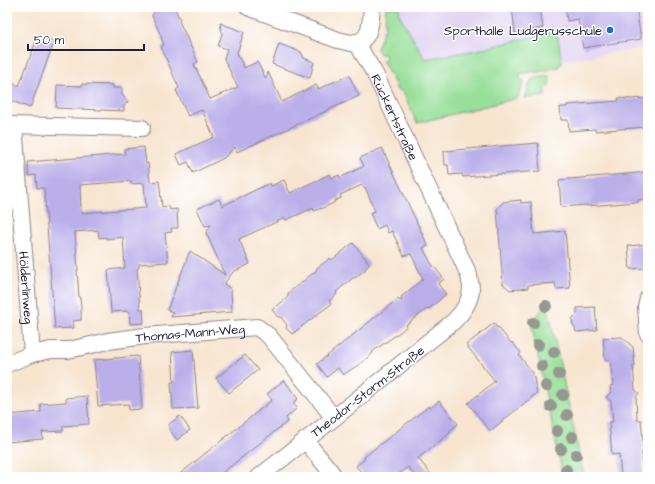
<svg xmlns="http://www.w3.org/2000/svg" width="655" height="484" font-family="'Architects Daughter',sans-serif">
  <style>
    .built { fill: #e2d4f3 }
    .green { fill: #98df9a; stroke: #5d806a }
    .building { fill: #bbafea; fill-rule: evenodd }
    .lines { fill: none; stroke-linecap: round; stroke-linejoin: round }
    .minor-casing { stroke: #8c8486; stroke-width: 18 }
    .minor { stroke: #fff; stroke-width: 16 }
    .tree { fill: #95998e }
    .poi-dot { fill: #1f6fb2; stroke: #fff; stroke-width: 1.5 }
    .labels { text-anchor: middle; stroke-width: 3; stroke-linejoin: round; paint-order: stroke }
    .poi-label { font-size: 13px; fill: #22223b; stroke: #fff; text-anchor: end }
    .street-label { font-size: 13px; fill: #22223b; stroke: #fff }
  </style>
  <rect width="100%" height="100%" fill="#fff"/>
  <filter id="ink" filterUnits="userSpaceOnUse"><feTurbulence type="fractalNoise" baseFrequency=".025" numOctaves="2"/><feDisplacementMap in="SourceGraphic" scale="8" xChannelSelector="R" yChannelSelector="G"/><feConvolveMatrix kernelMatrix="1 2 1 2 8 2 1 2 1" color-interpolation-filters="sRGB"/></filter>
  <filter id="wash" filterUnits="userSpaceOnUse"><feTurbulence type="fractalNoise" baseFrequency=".012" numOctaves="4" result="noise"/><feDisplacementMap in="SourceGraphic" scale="16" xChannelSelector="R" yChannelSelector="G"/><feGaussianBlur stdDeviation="0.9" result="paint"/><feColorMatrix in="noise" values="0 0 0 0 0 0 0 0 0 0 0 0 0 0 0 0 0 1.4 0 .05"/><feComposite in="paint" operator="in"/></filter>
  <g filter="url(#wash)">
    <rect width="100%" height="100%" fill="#f7e5d0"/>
    <path class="built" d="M399,7H648V47L561,61L557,31L477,50L424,59L400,16Z"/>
    <path class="green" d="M386,7H399L400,16L425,59L477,50L557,31L562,64H559V67L536,73L535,71L520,74V79L524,81L518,98L417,123L403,92L396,89L395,84L382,60L386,59L385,54H380L377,49L385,26Z
      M550,76L549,86L546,89L545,96L525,98L531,80L536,78Z
      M547,304L584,477H563L531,323Z"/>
    <g id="blocks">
      <path class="building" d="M157,7H174L180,19L179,21L198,62L194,64L210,99L238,87L224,59L227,49L218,46L222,34L220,23L244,32L237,53L244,68L257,62L266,79L268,72L282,102L316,85L318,89L349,75L359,96L237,152L235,147L224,158L193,173L188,162L181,165L176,154L214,137L202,110L188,116L176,90L179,88L161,47L164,45L161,38H162L152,16Z
        M512,7H540L543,28L515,33Z
        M565,7H636L641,39L583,48L578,19L567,21Z
        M38,36L54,42L30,108L7,99V81L19,86Z
        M279,44L301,52L304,58L314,62L310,78L272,64Z
        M82,84L113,85V88H122V95L128,102L124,105V111L56,108L57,85L82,86Z
        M618,98L631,99L648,98V125H646V127L595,131V129L569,131L568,120H561L560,107H567V105L619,101Z
        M538,143L540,171L463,177L462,174L449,175L448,165H445L444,151Z
        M144,147L146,164L148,163L150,182L159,181L162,207L169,206L170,210L177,209L178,228H171L172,232L165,233L168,262L139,264V268H137L140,309H143L144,323L130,324L129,311L111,312L108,270L125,268L123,237L106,239V237L99,238L98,230L75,232L78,270H77L79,298H80L81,306V320L73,321L74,328L55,329L44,188H37L36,175L29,176L28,162L125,154L124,149ZM131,181V184L144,183L146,208L81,213L80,185Z
        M382,148L428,246L423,248L431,263L444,279L438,284L446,294L429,309L428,308L406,325L407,326L400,332L372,352L373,353L361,363L343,375L338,368L327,377L317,364L395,301L398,299L400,301L402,300L401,297L423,279L411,254L404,256L392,231L388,233L385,225L377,229L370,213L375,211L365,187L364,188L362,185L340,195L341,198L334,201L335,202L321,209V208L314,211L313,208L286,220L285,218L239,239L250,264L233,272L224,284L231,289L232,312L171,317L173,312L167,310L190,251L225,275L206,233L211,225L205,226L197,209L219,199L222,206L270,183L271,186L284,180L290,193L330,174L332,178L339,175L340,178L364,166L360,158Z
        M648,172V199L638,200V202L587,206V205L561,207L559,180Z
        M521,200V203L531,202L534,234L565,231L570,288L556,289L555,283L528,285V288L510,290L503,284L497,209L503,202Z
        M353,243L370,264L365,269V270L355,278L354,277L336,292L337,294L329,301L331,304L292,334L286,328L287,325L281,317H278L272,310L288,297V293L317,270L316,269L330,258L332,260Z
        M648,244V268L630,269L628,246Z
        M595,307L597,330L576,332L575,327L573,325L572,319L577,314V308Z
        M494,323L497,328L498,327L510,342L511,343L512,342L521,353L519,355L533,373L537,393L490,431L468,403L495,381L466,345Z
        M622,337L633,347L635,366H633L635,390L639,393L636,397L637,420H641L644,452H642L644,477H621L619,454L612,455L609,422H613L611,401L606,397L611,392L610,386L613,385L610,360H605L603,338Z
        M193,350L198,408L173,409L171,382H174L172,352Z
        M245,355L258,370L229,393L216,378Z
        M138,356L142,409L129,410L128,404L98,406L94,360Z
        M284,380L298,399L293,403L297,408L286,418L288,421L217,477H176L272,400L267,394Z
        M87,396L89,424L63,426V431L42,432L43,439L7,442V415L41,412L40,404L66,402V398Z
        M439,401L458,424L449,431L450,433L418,458L433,477H416L408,467L395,477H365L356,466L365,459L364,457L429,406L430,408Z
        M180,416L190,430L177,440L169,429V424Z"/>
    </g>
  </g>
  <g filter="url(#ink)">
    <use href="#blocks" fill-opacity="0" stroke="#8c8486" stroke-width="1"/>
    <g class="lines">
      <g class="minor-casing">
        <g id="minor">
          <path id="s1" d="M248,7L338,40L351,43L356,42L375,74L469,275C469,279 471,284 471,288C471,301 463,312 454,321L334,418L259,477"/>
          <path d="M356,42C358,42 360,42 362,40C371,35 371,16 372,7"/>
          <path d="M7,125L142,128"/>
          <path id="s2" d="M14,125L32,354"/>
          <path d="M648,298L646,307L648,334"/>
          <path id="s3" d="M7,364L32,354L51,350H68L87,346L108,341L145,336L257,327L269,336L334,418"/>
          <path d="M305,440L335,477"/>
        </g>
      </g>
      <use href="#minor" class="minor"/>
    </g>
    <g class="tree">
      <circle cx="546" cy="306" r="6"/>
      <circle cx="533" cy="323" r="6"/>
      <circle cx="538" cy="345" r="6"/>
      <circle cx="554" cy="352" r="6"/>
      <circle cx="542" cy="366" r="6"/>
      <circle cx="559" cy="374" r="6"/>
      <circle cx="546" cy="386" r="6"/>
      <circle cx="563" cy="395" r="6"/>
      <circle cx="551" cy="406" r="6"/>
      <circle cx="567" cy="415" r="6"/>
      <circle cx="557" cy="431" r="6"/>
      <circle cx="572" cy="437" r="6"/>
      <circle cx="561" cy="449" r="6"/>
      <circle cx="576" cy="455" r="6"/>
      <circle cx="566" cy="470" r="6"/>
    </g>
  </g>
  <circle class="poi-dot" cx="610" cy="30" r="4"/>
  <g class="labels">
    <g class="poi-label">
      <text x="602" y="35">Sporthalle Ludgerusschule</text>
    </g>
    <g class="street-label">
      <text dy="5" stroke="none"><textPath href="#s1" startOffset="199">Rückertstraße</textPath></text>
      <text dy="5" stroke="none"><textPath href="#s2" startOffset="163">Hölderlinweg</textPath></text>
      <text dy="5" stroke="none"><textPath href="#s3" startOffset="187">Thomas-Mann-Weg</textPath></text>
      <text transform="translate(367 391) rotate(-38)" y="5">Theodor-Storm-Straße</text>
    </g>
  </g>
  <rect width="655" height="484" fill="none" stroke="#fff" stroke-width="24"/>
  <path d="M28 44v6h116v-6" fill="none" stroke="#22223b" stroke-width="2"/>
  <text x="34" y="44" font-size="12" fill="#22223b" stroke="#ffffff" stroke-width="3" paint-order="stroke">50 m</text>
</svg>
